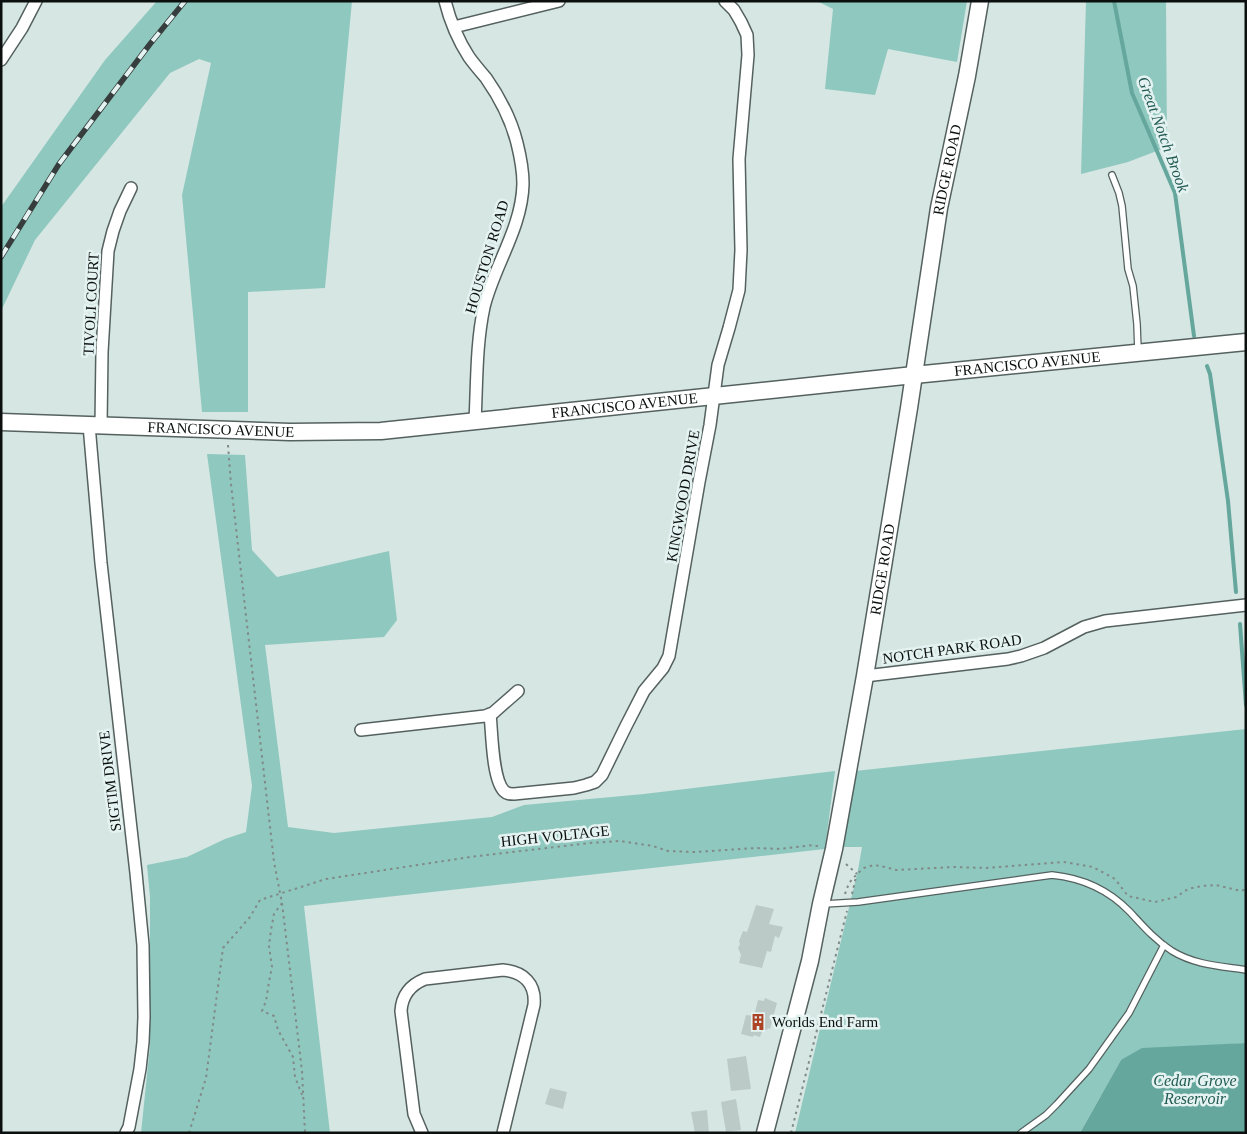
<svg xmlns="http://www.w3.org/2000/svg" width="1247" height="1134" font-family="'Times New Roman',serif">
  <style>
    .green { fill: #8fc8bf }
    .water { fill: #65a79d }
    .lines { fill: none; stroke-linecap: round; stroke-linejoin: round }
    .stream { stroke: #65a79d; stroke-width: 4 }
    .building { fill: #bbcac7 }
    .lane-casing { stroke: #54615f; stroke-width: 8 }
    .street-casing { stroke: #54615f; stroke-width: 14 }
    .secondary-casing { stroke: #54615f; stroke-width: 19 }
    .path { stroke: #808b89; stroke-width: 2; stroke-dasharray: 2.5 4; stroke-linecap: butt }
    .lane { stroke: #fff; stroke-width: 5.5 }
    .street { stroke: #fff; stroke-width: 11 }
    .secondary { stroke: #fff; stroke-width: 16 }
    .rail-casing { stroke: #363d3c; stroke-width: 5.5 }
    .rail { stroke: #e4f3f1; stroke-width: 4; stroke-dasharray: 11; stroke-linecap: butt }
    .labels { text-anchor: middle; stroke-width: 5; stroke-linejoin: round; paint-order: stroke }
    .street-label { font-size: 15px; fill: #0b100f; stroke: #e4f3f1 }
    .poi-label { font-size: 15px; fill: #0b100f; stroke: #e4f3f1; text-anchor: start }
    .water-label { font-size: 16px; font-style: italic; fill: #235b54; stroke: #e4f3f1 }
  </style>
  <rect width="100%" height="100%" fill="#d6e6e3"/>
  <path class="green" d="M157,1H352L325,288L248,292V412H202L182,195L211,63L199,59L170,73L35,240L1,311V207L105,60Z
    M817,1H967L957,62L888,49L875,95L825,89L833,9Z
    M1086,1H1166L1167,147L1128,162L1081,174Z
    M207,454L245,455L252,550L277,577L389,551L397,620L384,637L265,645L288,827L334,833L492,817L524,805L644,794L835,771L825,849L304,906L330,1133H141L150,1046V897L147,865L187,857L225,839L246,832L252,786Z
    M1246,729V1043L1216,1045L1121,1060L1080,1133H795L858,870L862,847H841L855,771Z"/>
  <path class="water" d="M1246,1043V1133H1080L1121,1060L1142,1048Z"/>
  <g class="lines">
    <path class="stream" d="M1114,1L1132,93L1175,193L1194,336
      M1207,366L1210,374L1228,501L1236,592
      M1240,624L1246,705"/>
  </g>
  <path class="building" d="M756,905L774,909L769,924L783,927L779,938L775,936L771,952L767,951L762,968L739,963L741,955L738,948L740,944L739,941L743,931L747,932Z
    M765,998L777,1003L770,1029L768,1028L767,1030L763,1029L760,1037L754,1035L753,1037L741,1034L746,1015L754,1016L758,1000L764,1001Z
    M746,1056L751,1089L731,1091L727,1059Z
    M550,1088L567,1092L563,1109L545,1104Z
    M736,1099L741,1130L726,1132L721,1102Z
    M707,1110L709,1133H695L691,1112Z"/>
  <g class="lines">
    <g class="lane-casing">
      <path id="lane" d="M1112,175L1119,193L1122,206L1128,269L1133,286L1137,324L1138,351
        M824,904L858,902L1052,875C1082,878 1108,889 1130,912C1143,926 1155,940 1172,951C1195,965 1220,966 1246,970
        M1021,1133L1046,1115L1057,1104L1089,1069L1129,1013L1164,945"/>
    </g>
    <g class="street-casing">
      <path id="street" d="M445,1C450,21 458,40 469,57C474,64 480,71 486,78C500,98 511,119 517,143C520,155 523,171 523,184C522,228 494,266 484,307C476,344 477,383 475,421
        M454,27L559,1
        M1,60L22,28L36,1
        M89,425L101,563L136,873L143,945L144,1017L143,1042L140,1069L129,1127L126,1133
        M101,425L102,352L108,251L113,231L120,211L131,188
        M865,676L1008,659L1021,656L1044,648L1084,627L1105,621L1246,605
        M490,714C492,731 492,779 504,791C507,794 510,794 514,794L574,788L586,785L595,782L602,775L626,726L644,691L663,668L669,656L699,482L710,425L718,365L729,328L739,290L741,250L739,159L748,55L747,35L741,22L734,10L725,1
        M361,730L485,716L493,713L518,691
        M422,1133L414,1114L401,1011C402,995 410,985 425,979L503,970C524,972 536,984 534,1005L503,1133"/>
    </g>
    <g class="secondary-casing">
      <g id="secondary">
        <path id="s1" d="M1,422L290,432L381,431L914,375L1246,342"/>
        <path id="s2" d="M765,1133L810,961L821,904L834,849L865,676L909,408L939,208L967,76L980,1"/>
      </g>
    </g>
    <path class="path" d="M228,445L231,484L274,862L282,903L302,1071L305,1133
      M846,864L857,874
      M845,894L849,883L857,874L864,868L874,865L885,867L896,870L954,867L986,868L1064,862L1093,867L1115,879L1128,896L1155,902L1176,897L1188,889L1202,886L1216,885L1241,891L1246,889
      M852,894L856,877
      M282,903L274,914L271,930L269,946L272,967L269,982L266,1001L262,1011L274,1016L278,1030L293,1057L295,1077L302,1095
      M189,1133L206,1078L223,948L250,917L260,900L326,879L470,857L590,843L620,841L653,846L668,851L695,852L756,848L780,849L813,845L821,847
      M791,1133L847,911"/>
    <use href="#lane" class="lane"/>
    <use href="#street" class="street"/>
    <use href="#secondary" class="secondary"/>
    <g class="rail-casing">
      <path id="rail" d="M1,257L59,164L150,44L185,1"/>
    </g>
    <use href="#rail" class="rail"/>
  </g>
  <defs>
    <g id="building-bare" transform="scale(1.35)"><path d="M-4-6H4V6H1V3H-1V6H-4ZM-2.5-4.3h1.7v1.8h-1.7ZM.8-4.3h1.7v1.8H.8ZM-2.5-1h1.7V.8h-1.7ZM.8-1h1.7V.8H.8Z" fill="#ab4324" stroke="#e4f3f1" stroke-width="2.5" paint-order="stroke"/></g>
  </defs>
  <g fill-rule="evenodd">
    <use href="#building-bare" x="758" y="1022"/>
  </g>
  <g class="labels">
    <g class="street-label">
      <text dy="5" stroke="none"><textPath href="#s2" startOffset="981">RIDGE ROAD</textPath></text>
      <text transform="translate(487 257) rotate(-73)" y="5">HOUSTON ROAD</text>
      <text transform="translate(91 304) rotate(-87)" y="5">TIVOLI COURT</text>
      <text dy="5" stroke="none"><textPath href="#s1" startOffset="1030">FRANCISCO AVENUE</textPath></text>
      <text dy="5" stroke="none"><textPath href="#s1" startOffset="625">FRANCISCO AVENUE</textPath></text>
      <text dy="5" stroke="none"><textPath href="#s1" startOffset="220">FRANCISCO AVENUE</textPath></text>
      <text transform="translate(683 496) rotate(-80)" y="5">KINGWOOD DRIVE</text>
      <text dy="5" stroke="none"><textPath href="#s2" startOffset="576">RIDGE ROAD</textPath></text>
      <text transform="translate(952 649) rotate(-8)" y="5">NOTCH PARK ROAD</text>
      <text transform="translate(110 781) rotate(-97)" y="5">SIGTIM DRIVE</text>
      <text transform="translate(555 836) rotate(-6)" y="5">HIGH VOLTAGE</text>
    </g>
    <g class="poi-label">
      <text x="772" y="1027">Worlds End Farm</text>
    </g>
    <g class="water-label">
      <text transform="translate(1164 134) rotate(70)" y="6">Great Notch Brook</text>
      <text x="1195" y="1086">Cedar Grove<tspan x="1195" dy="18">Reservoir</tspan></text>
    </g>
  </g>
  <rect width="1247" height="1134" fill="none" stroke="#0b100f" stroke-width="5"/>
</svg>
